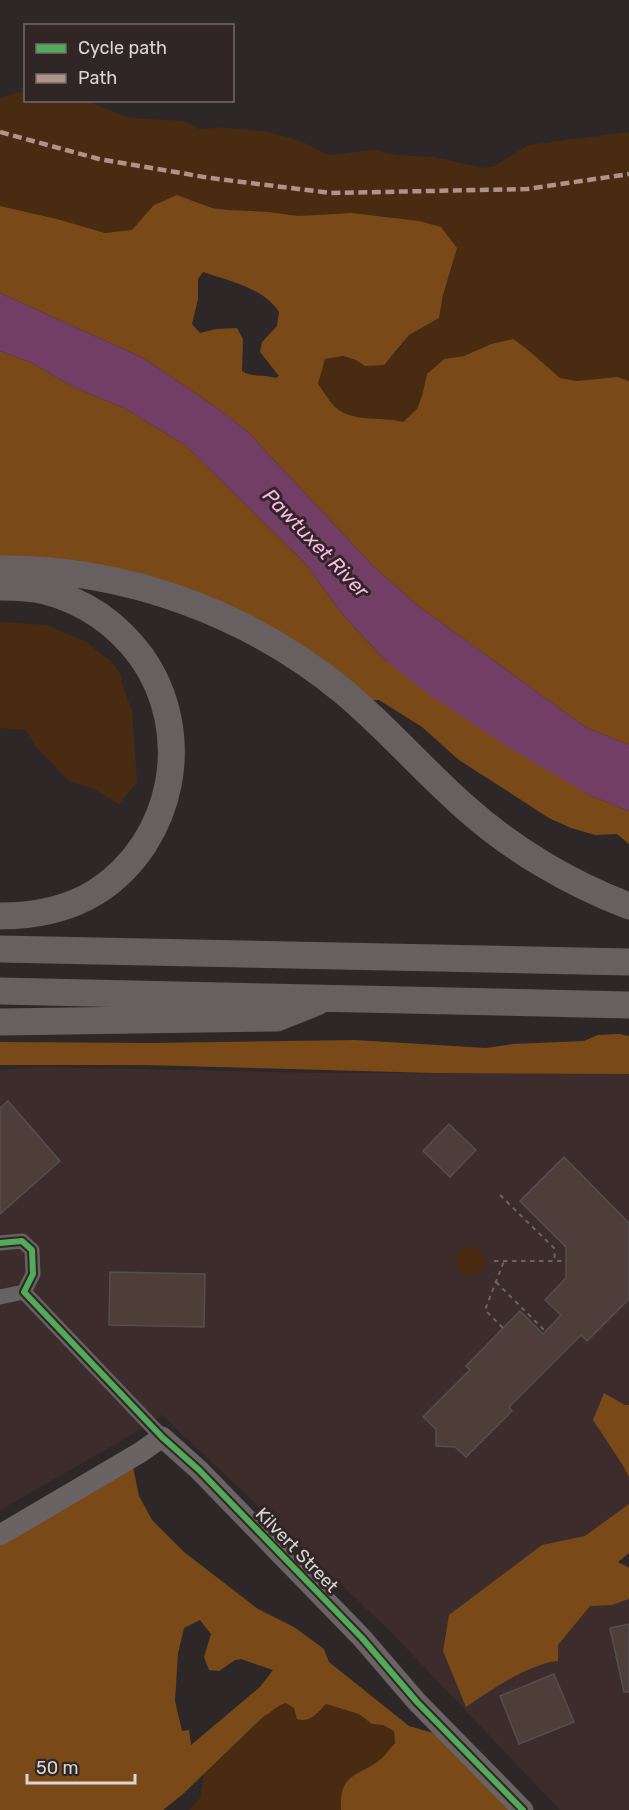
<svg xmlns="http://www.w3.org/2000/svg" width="629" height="1810" font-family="Rubik,sans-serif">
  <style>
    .built { fill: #3c2c2c }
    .green { fill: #482b11 }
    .forest { fill: #794a18; fill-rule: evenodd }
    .water { fill: #733e65 }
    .building { fill: #4d3e39; stroke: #534f4e; stroke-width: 1.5 }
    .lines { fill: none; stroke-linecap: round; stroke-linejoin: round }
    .path { stroke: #686565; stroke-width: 2; stroke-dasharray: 4.5 4.5; stroke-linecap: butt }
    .street { stroke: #656262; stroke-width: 15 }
    .secondary { stroke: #696463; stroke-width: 21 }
    .highway { stroke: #685f61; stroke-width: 27 }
    .quiet { stroke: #af9288; stroke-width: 4.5; stroke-dasharray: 9 4.5; stroke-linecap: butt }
    .cycleway-casing { stroke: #2f2625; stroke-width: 10 }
    .cycleway { stroke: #51ab58; stroke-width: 6 }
    .labels { text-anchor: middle; stroke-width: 6; stroke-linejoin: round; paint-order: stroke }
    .street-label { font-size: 18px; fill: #dcd5d5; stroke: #2f2625 }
    .water-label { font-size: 20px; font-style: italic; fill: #fdb6e8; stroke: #2f2625 }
  </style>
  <rect width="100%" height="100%" fill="#2d2827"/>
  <path class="built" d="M37,1067L325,1073L629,1074V1553L618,1562L629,1566V1810H560L391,1632L162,1415L119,1442L0,1510V1070Z"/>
  <path class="green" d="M19,92L25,93L26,100L86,101L130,118L184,121L199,129L217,128V127L268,132L301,141L328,155L374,150L396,155L434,157L483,168L495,166L528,145L629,132V381L617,377L577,381L560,378L527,349L513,339L491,344L464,356L443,359L427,374L422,396L417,409L403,422C381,416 353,422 335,407C329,401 323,392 318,384L325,359C342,356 351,356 365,366L397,352L409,335L439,318L443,295L449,276L390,217L352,213L298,216L269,212L228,210L212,208L177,195L137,231L105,233L57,219L0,206V98Z
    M0,622L47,625L86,642L111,661L120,673L123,687L132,711L137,782L119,804L94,789L69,781L36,747L26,730L0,728Z
    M456 1261a14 14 0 1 1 28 0a14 14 0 1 1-28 0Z
    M286,1703L312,1718L326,1704L359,1714L372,1724L383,1725L394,1731L395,1743L381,1759L353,1776L340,1803L341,1810H190L200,1798L204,1774L263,1717C272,1712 276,1706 286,1703Z"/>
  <path class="forest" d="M177,195L212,208L228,210L269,212L298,216L352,213L419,221L441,227L457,248L443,295L439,318L409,335L384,365L365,366L356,360L343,356L325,359L318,384C324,392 329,401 335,407C353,423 381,416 403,422L417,409L422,396L427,374L444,359L464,356L491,344L513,339L527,349L560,378L577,381L617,377L629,381V745L585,727L417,605L373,566L248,432L220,410L143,358L0,293V206L57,219L105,233L132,230L154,205ZM203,272C229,281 264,288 279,312L277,326L262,342L260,352L279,376L276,378C264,374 252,378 242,371L243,339L237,328L216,329L200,333L192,324L198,299V279Z
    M0,351L32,363L73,387L124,408L185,445L305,563L342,614L385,660L589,795L629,811V844L617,834L595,835L571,828L549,818L459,760L422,727L379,700H371L266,629L0,561Z
    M619,1034L629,1036V1074L433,1073L144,1065H0V1042L149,1043L355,1040L486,1048L513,1044L584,1041L598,1035Z
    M604,1393L625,1405H629V1477L624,1467L593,1420Z
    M133,1467L139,1496L152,1520L184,1552L258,1609L294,1627L324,1649L329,1662L409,1726L440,1735L518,1810H341C338,1772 361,1776 382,1758C386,1754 390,1748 395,1743L394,1731L383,1725L372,1724L359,1714L326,1704C317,1713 311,1723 297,1719L294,1708L286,1703C276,1706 272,1712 263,1717L183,1794L163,1810H0V1543ZM200,1620L211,1634L204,1657L209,1670L219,1671L235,1660L241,1659L273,1670L260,1687L191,1745L189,1730L182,1731L175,1701L178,1653L184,1628Z
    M629,1504V1553L618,1562L629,1568V1599L612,1605L590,1606L558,1645V1661C528,1664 491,1690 466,1707L443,1651L449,1615L542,1545L585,1536Z"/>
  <path class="water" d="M0,293L143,358L220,410L248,432L373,566L417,605L585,727L629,745V811L589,795L506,746L431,696L385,660L342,614L305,563L185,445L124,408L73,387L32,363L0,351Z"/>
  <path class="building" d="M8,1101L60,1161L0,1214V1108Z
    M449,1124L476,1150L450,1177L423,1151Z
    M564,1157L629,1223V1299L587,1341L581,1335L509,1407L512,1411L466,1457L455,1447L436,1446V1429L423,1417L470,1370L466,1366L520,1311L543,1334L561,1315L545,1300L566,1278V1247L520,1201Z
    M110,1272L205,1274L204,1327L109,1325Z
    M629,1624V1692H624L610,1628Z
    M554,1674L574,1722L519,1744L500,1696Z"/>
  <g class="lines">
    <path class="path" d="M500,1195L554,1248L555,1261
      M494,1261H566
      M496,1282L545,1331
      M503,1328L485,1310L504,1261"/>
    <path class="street" d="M0,1243L22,1241L32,1250L33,1274L24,1292L162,1437
      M0,1297L24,1292"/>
    <path class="secondary" d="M0,1535L141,1452L162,1437L199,1470L362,1638L417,1702L523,1810"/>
    <path class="highway" d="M0,569C125,568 248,613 344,692C387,728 424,771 466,808C513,850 571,884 629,906
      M0,587C15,587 30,587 45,591C84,601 117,624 141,656C195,732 175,841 96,892C67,910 33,916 0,916
      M0,949L629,962
      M0,991L629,1005
      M0,1022L277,1018L317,1002"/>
    <path class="quiet" d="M0,132L99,159L210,178L331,193L527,189L629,174"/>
    <g class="cycleway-casing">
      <path id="cycleway" d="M0,1243L22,1241L32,1250L33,1274L24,1292L162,1437L199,1470L362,1638L417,1702L523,1810"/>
    </g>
    <use href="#cycleway" class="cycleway"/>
  </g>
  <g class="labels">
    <g class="street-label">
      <text transform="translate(297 1550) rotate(46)" y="6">Kilvert Street</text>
    </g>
    <g class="water-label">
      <text transform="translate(316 543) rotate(46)" y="7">Pawtuxet River</text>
    </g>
  </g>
  <rect x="24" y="24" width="210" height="78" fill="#2f2625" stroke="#746c6b" stroke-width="1.5"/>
  <rect x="36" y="44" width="30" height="9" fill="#51ab58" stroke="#746c6b" stroke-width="1.5"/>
  <text x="78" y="54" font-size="18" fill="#dcd5d5">Cycle path</text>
  <rect x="36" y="74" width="30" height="9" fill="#af9288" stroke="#746c6b" stroke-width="1.5"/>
  <text x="78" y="84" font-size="18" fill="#dcd5d5">Path</text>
  <path d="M27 1774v9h108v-9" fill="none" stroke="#dcd5d5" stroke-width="3"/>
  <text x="36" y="1774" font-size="18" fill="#dcd5d5" stroke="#2f2625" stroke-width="4.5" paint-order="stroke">50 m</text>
</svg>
